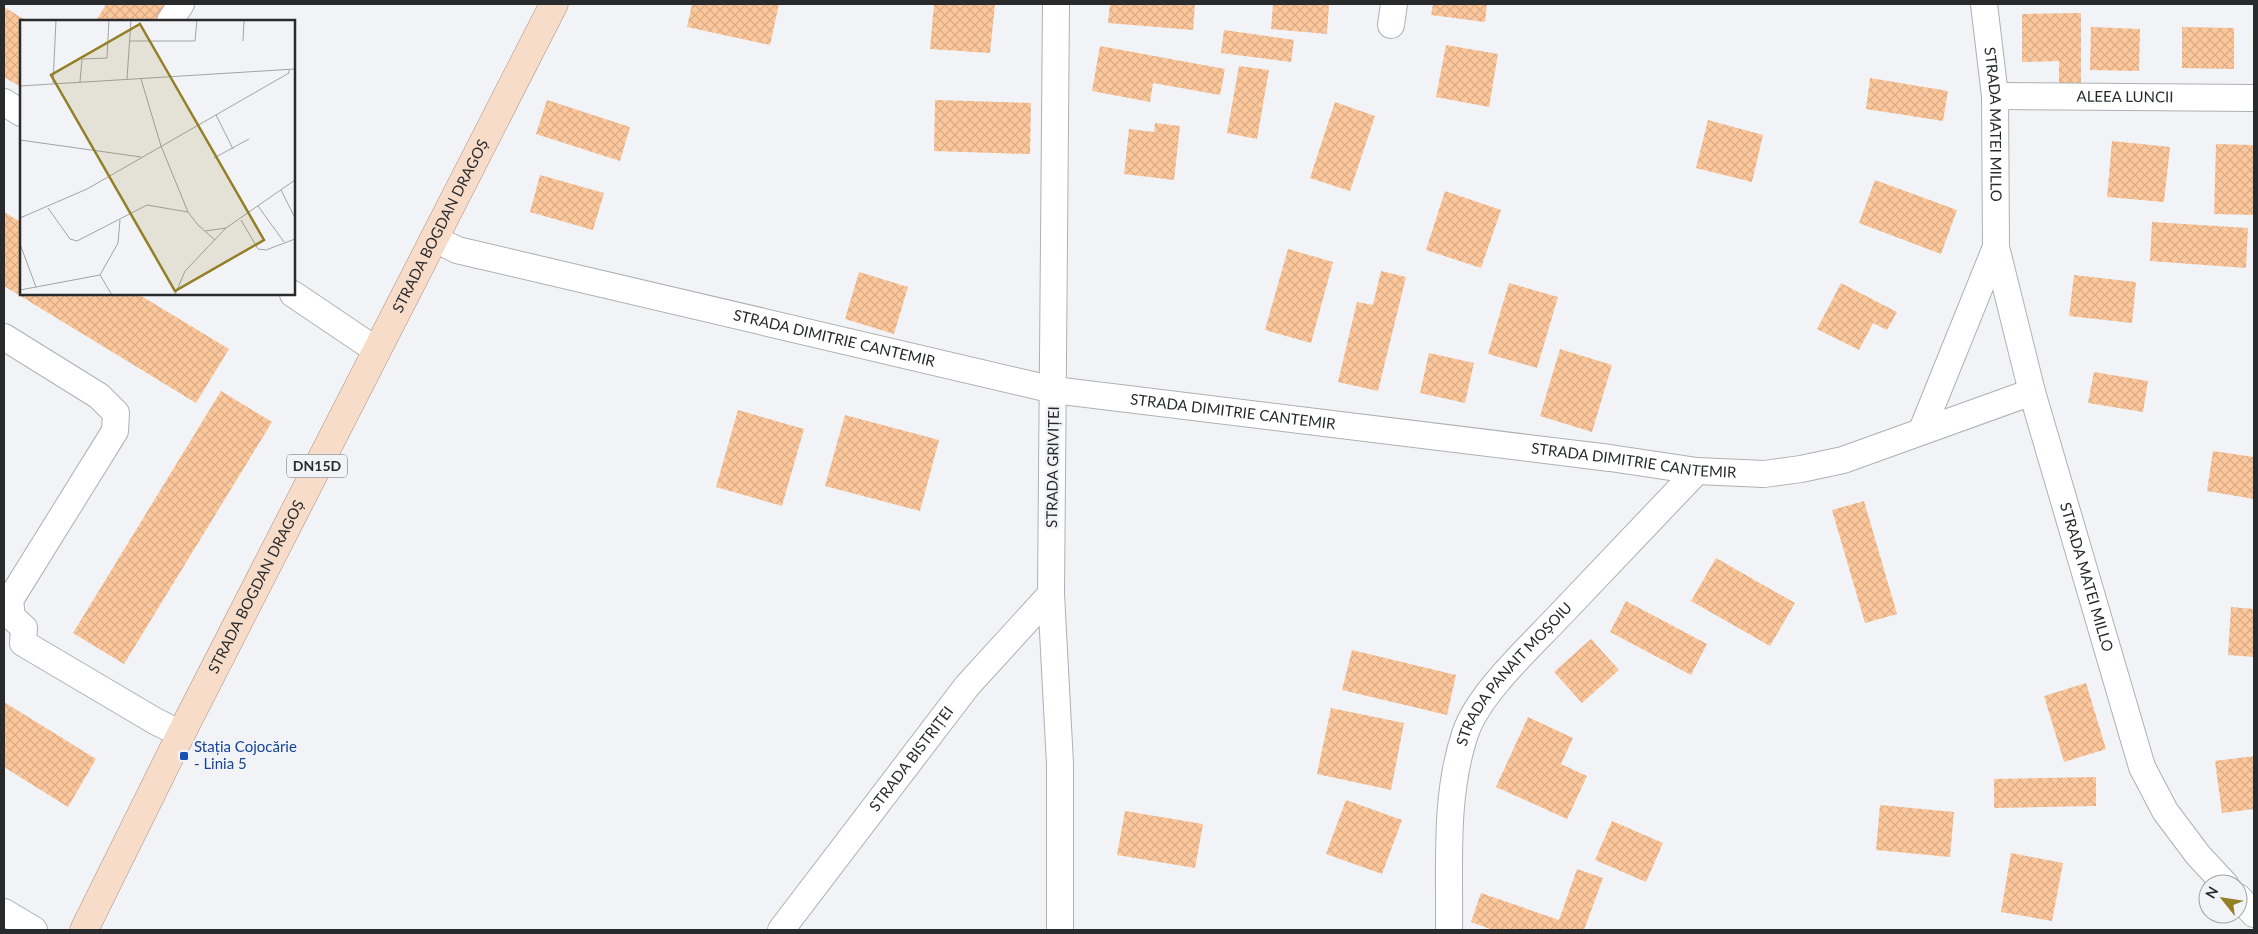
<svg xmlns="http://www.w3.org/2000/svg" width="2258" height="934" font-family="Lato,sans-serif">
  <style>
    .building { fill: url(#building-cross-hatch) }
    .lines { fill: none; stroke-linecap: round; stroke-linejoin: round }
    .street-casing { stroke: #aeb0b3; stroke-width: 28 }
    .primary-casing { stroke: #ac8e7c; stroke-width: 29 }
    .street { stroke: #fff; stroke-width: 26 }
    .primary { stroke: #f8dcca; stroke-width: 28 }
    .transit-dot { fill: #1a4fb4; stroke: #f2f3f6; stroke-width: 2 }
    .labels { text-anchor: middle; stroke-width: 5; stroke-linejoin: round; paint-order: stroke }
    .shield { fill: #f2f3f6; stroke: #656668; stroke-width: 1 }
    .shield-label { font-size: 14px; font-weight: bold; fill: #292a2b }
    .street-label { font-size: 15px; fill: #292a2b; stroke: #f2f3f6 }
    .transit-label { font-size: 15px; fill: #164399; stroke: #f2f3f6; text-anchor: start }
    .inset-road { fill: none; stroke: #a2a3a5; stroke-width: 1 }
    .view { fill: #937f26; fill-opacity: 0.15; stroke: #937f26; stroke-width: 2.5 }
    .inset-edge { fill: none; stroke: #292a2b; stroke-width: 2.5 }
  </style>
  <defs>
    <pattern id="building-cross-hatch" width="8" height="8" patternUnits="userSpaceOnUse" patternTransform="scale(1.25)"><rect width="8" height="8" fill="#fdc79c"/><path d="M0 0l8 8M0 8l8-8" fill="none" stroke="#d9ab87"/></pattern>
  </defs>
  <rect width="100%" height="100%" fill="#f2f3f6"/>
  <path class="building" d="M106,4H170L160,21H96Z
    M692,4H779L770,45L687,27Z
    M934,4H995L990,53L930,49Z
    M1110,4H1195L1193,30L1108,23Z
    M1273,4H1329L1327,34L1271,29Z
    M1433,4H1487L1485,22L1431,15Z
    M4,7L27,21H21V87L4,77Z
    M2081,13V85H2059V61L2022,62V14Z
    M2091,27L2140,29L2139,71L2090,70Z
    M2182,27L2234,28V69L2182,68Z
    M1224,30L1294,40L1291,62L1221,53Z
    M1446,45L1498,54L1489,107L1436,97Z
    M1100,46L1225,69L1220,95L1153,83L1150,102L1092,91Z
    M1239,66L1269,70L1257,139L1227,133Z
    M1870,78L1948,91L1943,121L1866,109Z
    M547,100L630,127L620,161L536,134Z
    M935,100L1031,103L1030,154L934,151Z
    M1335,102L1375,116L1350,191L1310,178Z
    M1708,120L1763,135L1752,182L1696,168Z
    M1155,123L1180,126L1174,180L1124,174L1129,129L1154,132Z
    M2112,141L2170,147L2164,202L2107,197Z
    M2216,144L2254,145V215L2214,214Z
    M540,175L604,193L593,230L530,212Z
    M1875,180L1957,210L1941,254L1859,223Z
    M1445,191L1501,210L1481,268L1426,250Z
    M4,212L21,222V294H138L229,349L196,403L4,286Z
    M2152,222L2248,228L2246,268L2150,261Z
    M1288,249L1333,262L1311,343L1265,330Z
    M1381,271L1406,277L1378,391L1338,382L1357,302L1373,305Z
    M859,272L908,287L894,334L845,319Z
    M2074,275L2136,282L2132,323L2069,316Z
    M1509,283L1558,297L1537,368L1488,354Z
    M1841,283L1897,312L1887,330L1873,323L1859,350L1817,329Z
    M1560,349L1612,365L1592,432L1540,416Z
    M1429,353L1474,363L1465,403L1420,393Z
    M2094,372L2148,381L2143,412L2088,403Z
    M221,391L272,422L124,664L73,633Z
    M738,410L804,429L782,506L716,487Z
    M845,415L939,440L920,511L825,486Z
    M2213,451L2254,457V499L2207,491Z
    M1864,501L1897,614L1865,623L1832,510Z
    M1716,558L1795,603L1770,646L1691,601Z
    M1626,601L1707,644L1691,675L1610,632Z
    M2231,607L2254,609V657L2228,655Z
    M1591,639L1619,670L1582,703L1554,672Z
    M1352,650L1456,675L1447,715L1342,690Z
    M2086,683L2106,749L2064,762L2044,696Z
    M4,702L96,759L68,807L4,767Z
    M1331,708L1404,723L1391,790L1317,774Z
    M1528,717L1573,738L1561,764L1587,776L1567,819L1496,787Z
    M2254,756V809L2222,813L2215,761Z
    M2096,777V806L1994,808V779Z
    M1346,800L1402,820L1382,874L1326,854Z
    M1880,805L1954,812L1950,857L1876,850Z
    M1125,811L1203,824L1195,868L1117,855Z
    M1612,821L1663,843L1646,882L1595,860Z
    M2011,853L2063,863L2052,921L2001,912Z
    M1577,869L1603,878L1584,930H1493L1471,922L1481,893L1559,920Z"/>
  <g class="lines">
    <g class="street-casing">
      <g id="street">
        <path d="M1056,4L1051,594L1060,764V930"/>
        <path id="s1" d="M1984,4L1995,96L1996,247L2032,392L2142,767L2165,811L2198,855L2225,884"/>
        <path d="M170,21L181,4"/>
        <path d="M1391,25L1394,4"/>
        <path id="s2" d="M1995,96L2254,98"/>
        <path d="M4,102L21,113"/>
        <path id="s3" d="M435,239L457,250L1054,390L1610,458L1697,471L1764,474L1801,469L1843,460L2032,392"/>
        <path d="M293,294L376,350"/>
        <path d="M4,337L99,396L116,413L115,431L10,600L12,617L24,628L23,643L155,721L181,734"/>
        <path d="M1922,430L1996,247"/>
        <path d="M2238,897L2254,914"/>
        <path d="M4,912L34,930"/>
        <path id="s4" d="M781,930L967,686L1051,594"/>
        <path id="s5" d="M1449,930C1450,866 1444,797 1465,734C1478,694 1530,647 1559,616C1605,568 1651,519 1697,471"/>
      </g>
    </g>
    <g class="primary-casing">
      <g id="primary">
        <path id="s6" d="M84,930L181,734L554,4"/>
      </g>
    </g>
    <use href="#street" class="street"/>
    <use href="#primary" class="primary"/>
  </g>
  <rect class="transit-dot" x="179" y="751" width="10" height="10" rx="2.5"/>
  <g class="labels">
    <rect class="shield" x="287" y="454.5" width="60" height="23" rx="4"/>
    <g class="shield-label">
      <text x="317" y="471">DN15D</text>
    </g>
    <g class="street-label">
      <text dy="5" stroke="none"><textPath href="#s2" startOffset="130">ALEEA LUNCII</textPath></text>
      <text dy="5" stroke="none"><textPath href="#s1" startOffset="121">STRADA MATEI MILLO</textPath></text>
      <text dy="5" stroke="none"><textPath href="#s6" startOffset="789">STRADA BOGDAN DRAGOȘ</textPath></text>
      <text dy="5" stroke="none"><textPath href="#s3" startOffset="412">STRADA DIMITRIE CANTEMIR</textPath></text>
      <text dy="5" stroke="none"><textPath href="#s3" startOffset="818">STRADA DIMITRIE CANTEMIR</textPath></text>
      <text dy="5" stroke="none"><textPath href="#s3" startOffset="1222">STRADA DIMITRIE CANTEMIR</textPath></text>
      <text transform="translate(1053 467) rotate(-89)" y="5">STRADA GRIVIȚEI</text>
      <text dy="5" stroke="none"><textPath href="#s1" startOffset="586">STRADA MATEI MILLO</textPath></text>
      <text dy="5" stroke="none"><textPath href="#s6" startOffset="384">STRADA BOGDAN DRAGOȘ</textPath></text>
      <text dy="5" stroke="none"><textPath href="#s5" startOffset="275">STRADA PANAIT MOȘOIU</textPath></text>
      <text dy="5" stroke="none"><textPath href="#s4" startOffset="215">STRADA BISTRIȚEI</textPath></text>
    </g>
    <g class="transit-label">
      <text x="194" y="752">Stația Cojocărie<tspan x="194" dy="17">- Linia 5</tspan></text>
    </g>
  </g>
  <g transform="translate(20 20)">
    <rect width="275" height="275" fill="#f2f3f6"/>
    <path class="inset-road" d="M110,21H175L177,0M223,21L224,0M107,59L111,0M121,59L141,126L168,192L178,205L195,220M60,62L62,39L87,38L89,0M33,63L36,0M0,66L275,49M196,95L213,129M0,120L121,137M194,138L229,119M261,170L275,198M238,186L264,222M28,188L50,219L57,221L127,185L168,192M0,198L67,169L269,53V50M221,200L238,229L246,230L275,219M185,211L206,208M0,224L16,267M80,255L92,275M0,270L80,255L98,223L100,200M155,275L165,251L206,208L275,160"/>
    <path class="view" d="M120,4L244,220L155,271L31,55Z"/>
    <rect width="275" height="275" class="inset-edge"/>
  </g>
  <rect width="2258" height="934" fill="none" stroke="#292a2b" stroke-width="10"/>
  <g transform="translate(2223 899) rotate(300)"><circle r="24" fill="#f2f3f6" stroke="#a2a3a5"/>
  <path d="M0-4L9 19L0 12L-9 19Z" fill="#937f26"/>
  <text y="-8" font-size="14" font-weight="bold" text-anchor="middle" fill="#292a2b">N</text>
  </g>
</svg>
